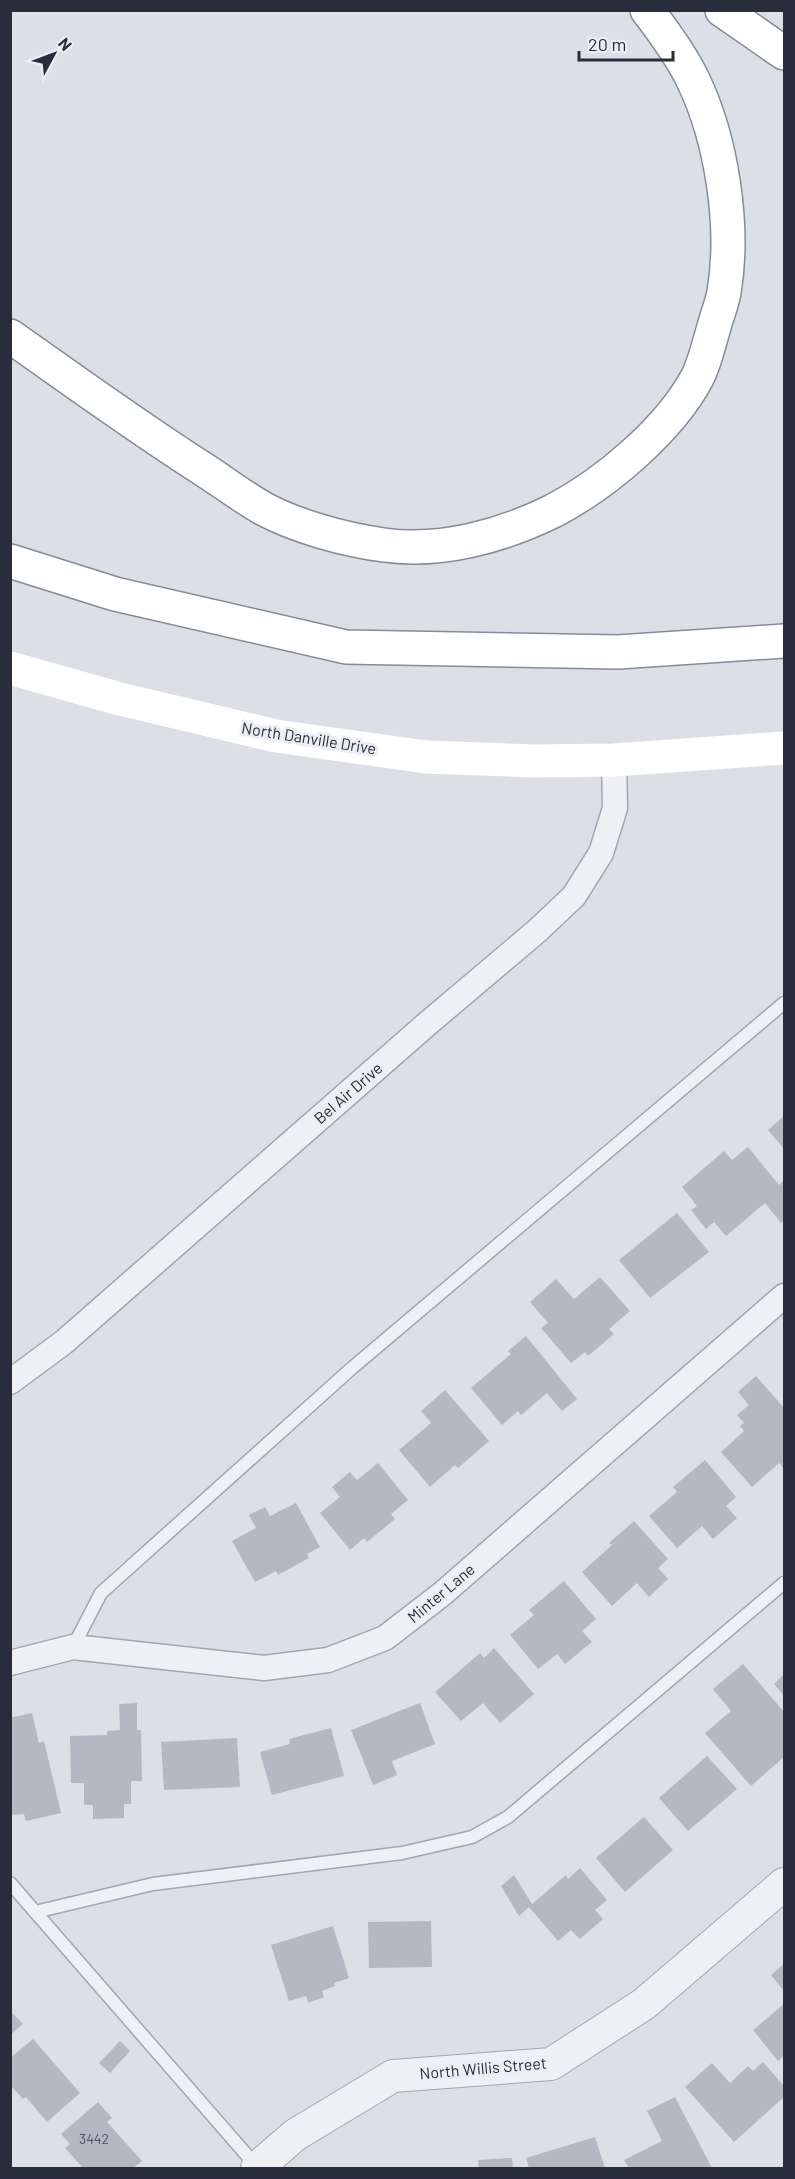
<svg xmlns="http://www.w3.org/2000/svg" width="795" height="2179" font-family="Barlow,sans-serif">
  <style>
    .building { fill: #b4b8c2 }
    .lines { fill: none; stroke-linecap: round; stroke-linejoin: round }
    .service-casing { stroke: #a2a6af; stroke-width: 15 }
    .minor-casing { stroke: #a2a6af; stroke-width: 27 }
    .tertiary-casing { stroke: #a2a6af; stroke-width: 34 }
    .motorway-casing { stroke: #848c9b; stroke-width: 36 }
    .service { stroke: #eef0f4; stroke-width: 12 }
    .minor { stroke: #eef0f4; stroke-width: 24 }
    .tertiary { stroke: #eef0f4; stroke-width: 32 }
    .secondary { stroke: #fff; stroke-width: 33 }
    .motorway { stroke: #fff; stroke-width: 33 }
    .labels { text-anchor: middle; stroke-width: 6; stroke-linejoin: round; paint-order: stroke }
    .number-label { font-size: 14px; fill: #4a505d }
    .street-label { font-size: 16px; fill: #272d3b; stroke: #ebeef3 }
  </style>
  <rect width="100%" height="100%" fill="#dcdfe5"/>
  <path class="building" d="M784,1116V1149L768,1130Z
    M748,1147L779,1185L784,1180V1220L781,1223L765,1203L726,1236L714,1222L706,1229L691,1210L697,1206L682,1187L724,1151L732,1160Z
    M677,1213L709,1252L650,1298L619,1260Z
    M600,1277L630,1311L609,1329L614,1334L588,1356L585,1352L571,1363L541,1328L548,1323L530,1302L556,1279L574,1299Z
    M526,1336L577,1399L562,1411L547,1393L521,1415L518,1411L502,1425L471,1388L511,1354L508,1351Z
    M756,1376L784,1408V1469L779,1463L752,1487L721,1452L744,1431L740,1426L744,1423L737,1415L749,1405L738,1392Z
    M445,1390L489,1441L458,1468L455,1465L430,1487L399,1450L431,1423L421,1411Z
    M705,1460L736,1497L726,1506L737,1518L713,1539L702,1526L677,1548L649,1516L677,1492L673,1487Z
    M378,1463L408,1500L391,1514L395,1519L367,1542L364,1538L350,1550L320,1513L340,1497L332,1487L350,1472L357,1480Z
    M296,1503L320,1547L307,1554L309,1558L278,1575L276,1571L255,1582L232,1541L256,1528L249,1515L265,1507L270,1516Z
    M634,1521L668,1559L658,1568L668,1579L649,1597L637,1583L612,1606L582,1572L612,1545L609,1543Z
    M564,1581L596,1619L582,1631L592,1642L565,1664L557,1654L538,1669L510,1635L534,1615L529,1610Z
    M494,1648L534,1694L500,1723L483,1703L461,1721L435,1692L480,1653L484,1658Z
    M743,1664L784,1712V1757L751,1786L705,1733L731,1711L713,1689Z
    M784,1674V1696L774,1684Z
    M137,1703V1730H141L142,1781H131V1804H124V1818L93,1819V1805H84V1783H71L70,1736L107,1735V1731L120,1730L119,1704Z
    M420,1703L435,1744L392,1761L397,1775L373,1785L351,1730Z
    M32,1713L39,1743L44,1741L61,1813L26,1821L24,1814L10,1815V1718Z
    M331,1728L344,1776L272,1795L260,1752L290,1744L289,1739Z
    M237,1738L240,1787L164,1790L161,1742Z
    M707,1756L737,1789L688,1831L659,1798Z
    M644,1817L673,1850L625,1892L596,1858Z
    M580,1868L607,1900L595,1910L603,1919L580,1939L571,1930L558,1941L529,1907L519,1916L501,1886L514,1875L532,1904L566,1875L568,1879Z
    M431,1921L432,1967L369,1968L368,1922Z
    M333,1926L349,1978L334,1983L335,1986L322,1991L324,1997L308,2003L306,1996L289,2001L271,1945Z
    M784,1964V1991L771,1975Z
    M784,2004V2056L778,2061L753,2030Z
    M10,2011L23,2024L10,2035Z
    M33,2039L80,2093L47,2122L26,2097L23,2099L10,2085V2058Z
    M120,2041L130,2051L110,2073L99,2063Z
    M763,2062L784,2086V2097L734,2142L685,2087L712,2063L730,2083L748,2066L753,2071Z
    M675,2097L712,2168H629L624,2160L662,2141L647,2111Z
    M98,2102L112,2118L107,2122L142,2161L133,2168H83L65,2148L70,2144L61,2134Z
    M595,2137L605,2168H529L526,2158Z
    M512,2158L513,2168H479L478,2160Z"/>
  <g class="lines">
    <g class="service-casing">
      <path id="service" d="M73,1647L101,1593L352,1368L784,1003
        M10,1883L258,2168
        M35,1912L153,1884L402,1853L472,1837L508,1817L784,1583"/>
    </g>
    <g class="minor-casing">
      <path id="minor" d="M10,1382L64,1342L427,1024L537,931L574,896L601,853L615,808L614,760
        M10,1663L73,1647L264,1668L328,1660L385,1638L442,1594L784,1296"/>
    </g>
    <g class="tertiary-casing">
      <path id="tertiary" d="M257,2168L295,2135L393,2076L551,2064L644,2004L784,1884"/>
    </g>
    <g class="motorway-casing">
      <path id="motorway" d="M722,10L784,53
        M10,336C74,381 137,427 203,469C223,482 243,497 264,509C298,527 346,540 384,545C441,553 502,536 553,511C605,484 669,430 697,378C705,363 709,343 714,327C717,315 722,304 724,292C735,227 722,140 693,80C681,55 664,32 647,10
        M10,561L115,594L346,647L618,652L784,641"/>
    </g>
    <use href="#service" class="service"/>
    <use href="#minor" class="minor"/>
    <use href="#tertiary" class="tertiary"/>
    <path class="secondary" d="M10,668L120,699L276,736L426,757L534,761L614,760L784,748"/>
    <use href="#motorway" class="motorway"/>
  </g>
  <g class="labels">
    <g class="number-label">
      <text x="94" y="2144">3442</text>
    </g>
    <g class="street-label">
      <text transform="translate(309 738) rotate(9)" y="6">North Danville Drive</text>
      <text transform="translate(348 1093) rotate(-41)" y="6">Bel Air Drive</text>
      <text transform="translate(441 1593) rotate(-40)" y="6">Minter Lane</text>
      <text transform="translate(483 2068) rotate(-5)" y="6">North Willis Street</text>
    </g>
  </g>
  <rect width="795" height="2179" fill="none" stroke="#272d3b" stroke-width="24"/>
  <g transform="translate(54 54) rotate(49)" stroke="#ebeef3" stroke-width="4.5" paint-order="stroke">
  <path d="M0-4.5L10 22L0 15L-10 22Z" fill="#272d3b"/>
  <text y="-9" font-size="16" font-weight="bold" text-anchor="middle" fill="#272d3b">N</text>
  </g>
  <path d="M579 51v9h94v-9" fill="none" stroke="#272d3b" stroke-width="3"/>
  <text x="588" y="51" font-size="18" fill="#272d3b" stroke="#ebeef3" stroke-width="4.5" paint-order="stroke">20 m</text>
</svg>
